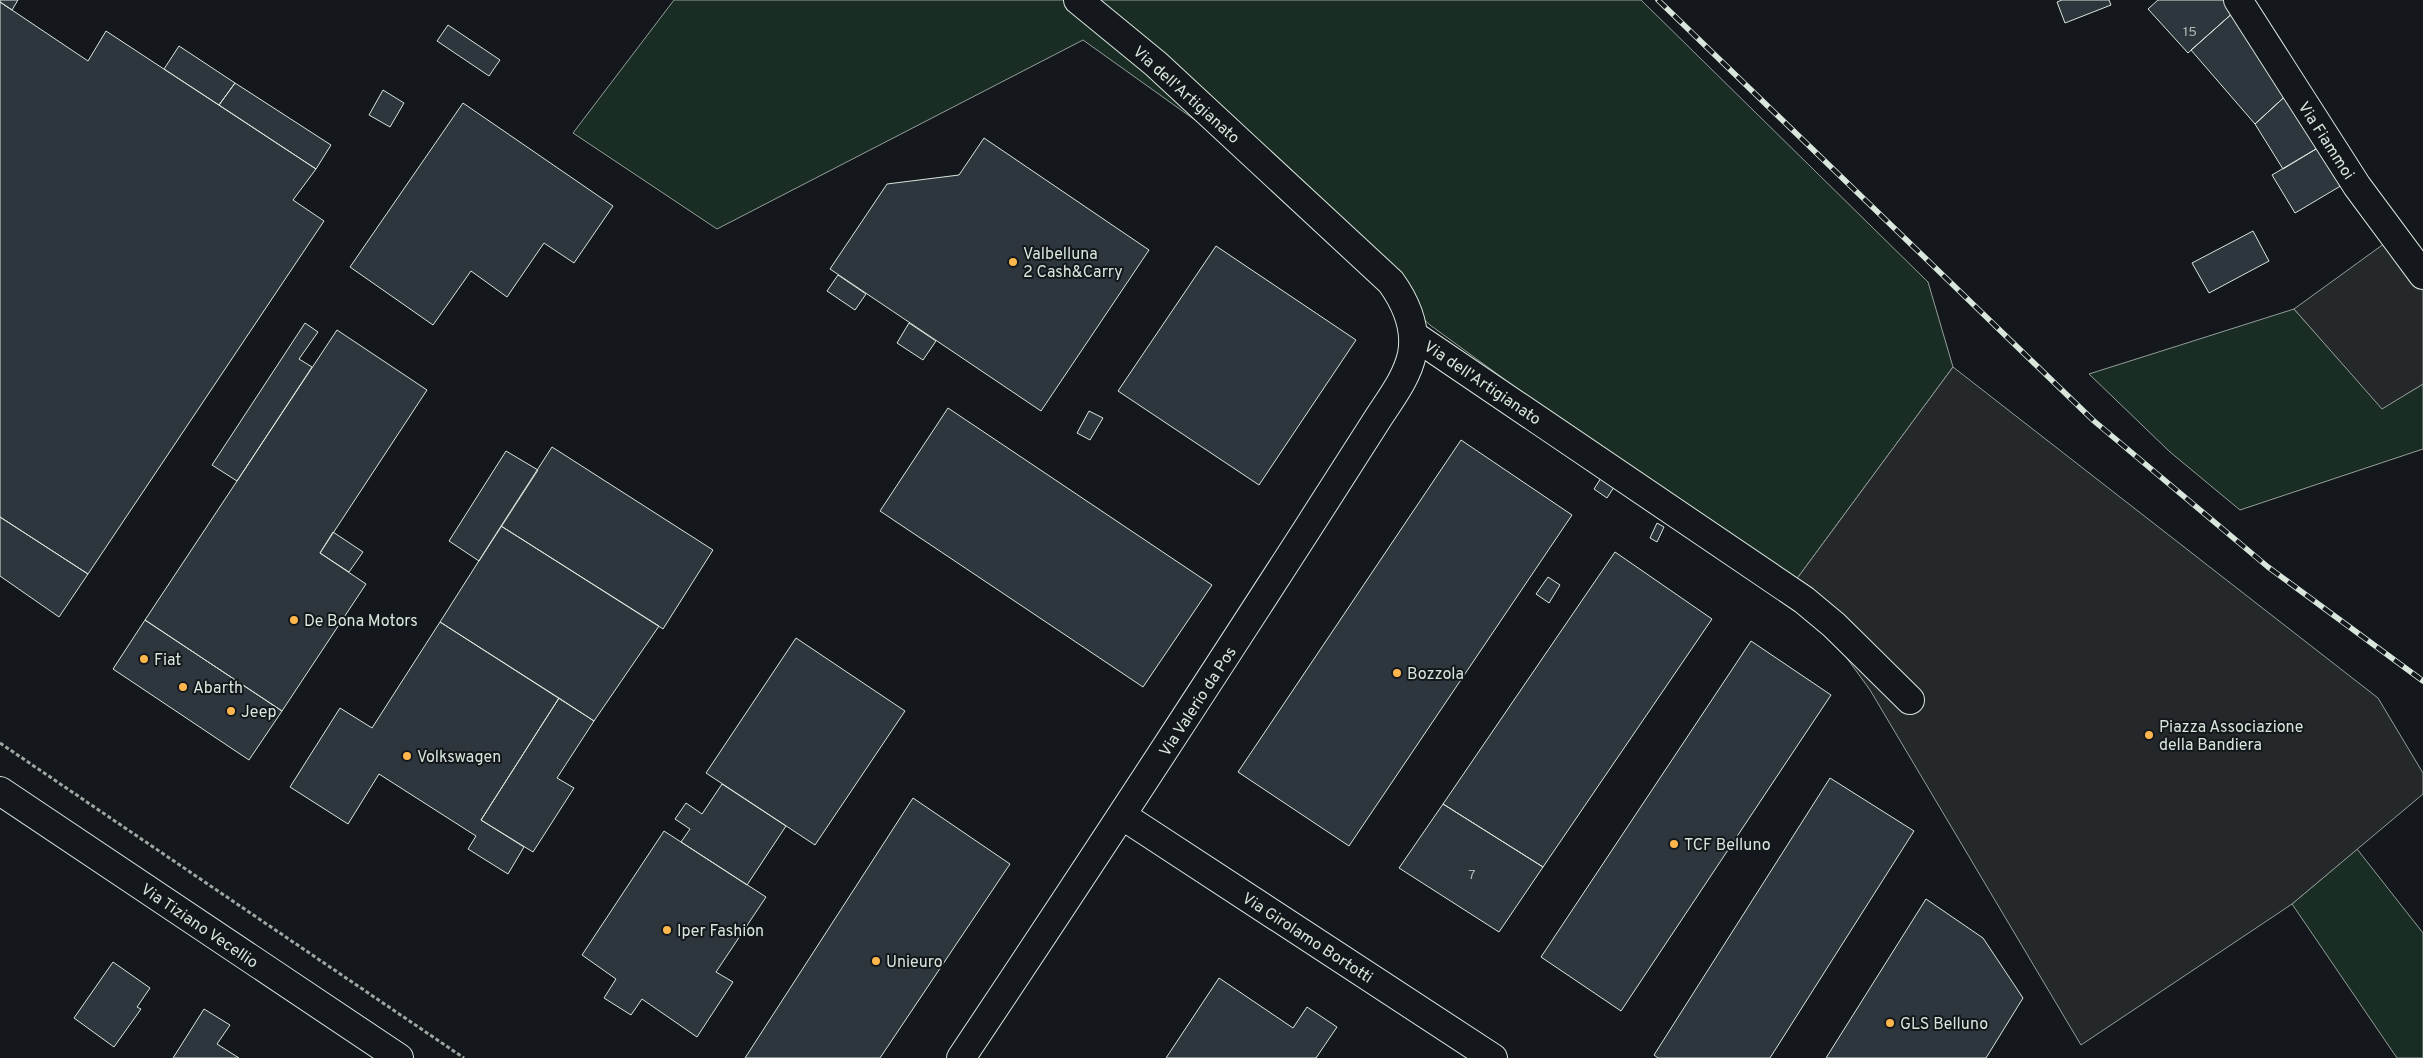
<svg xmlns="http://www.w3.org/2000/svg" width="2423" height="1058" font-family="Overpass,sans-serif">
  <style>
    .green { fill: #1a2d24; stroke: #939e99 }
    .parking { fill: #24282b; stroke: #939e99 }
    .building { fill: #2c363c; stroke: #d8e6dc }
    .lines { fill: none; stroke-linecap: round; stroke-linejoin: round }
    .minor-casing { stroke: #d8e6dc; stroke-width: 30 }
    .major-casing { stroke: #d8e6dc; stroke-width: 30 }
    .path { stroke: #9da8a2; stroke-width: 3; stroke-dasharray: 4 2.5; stroke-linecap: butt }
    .minor { stroke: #14181c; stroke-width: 28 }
    .major { stroke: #14181c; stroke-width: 28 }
    .rail-casing { stroke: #d8e6dc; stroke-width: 5.5 }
    .rail { stroke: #14181c; stroke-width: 4; stroke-dasharray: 11; stroke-linecap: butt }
    .poi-dot { fill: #ffb74d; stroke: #14181c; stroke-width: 2 }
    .labels { text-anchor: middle; stroke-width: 4; stroke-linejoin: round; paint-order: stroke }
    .number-label { font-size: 14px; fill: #adbab4 }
    .street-label { font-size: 16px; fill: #d8e6dc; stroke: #14181c }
    .poi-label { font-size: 16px; fill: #d8e6dc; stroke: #14181c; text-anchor: start }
  </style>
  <rect width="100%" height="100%" fill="#14181c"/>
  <path class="green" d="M674,0H1641L1928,282L1953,367L1793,584L1629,470L1430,325L1244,155L1083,40L717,229L573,133Z
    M2294,309L2382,408L2423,384V449L2240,510L2170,452L2089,374Z
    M2357,849L2423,933V1058H2397L2292,904Z"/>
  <path class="parking" d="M2403,230L2423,263V384L2382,409L2294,309Z
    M1953,367L2378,698L2423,773V794L2292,904L2081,1045L1870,690L1793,584Z"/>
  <path class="building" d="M0,0H18L12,10L0,2Z
    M2062,0H2109L2111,5L2065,23L2057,2Z
    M2158,0H2225L2235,11L2188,53L2148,9Z
    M0,2L88,61L106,31L316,169L293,200L324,221L88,574L0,517Z
    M2235,11L2292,90L2255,124L2191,50Z
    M448,25L500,60L489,76L437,41Z
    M179,46L235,83L219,105L164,69Z
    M235,83L331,145L316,169L219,105Z
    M383,90L404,103L390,127L369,115Z
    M2292,90L2326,143L2283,169L2255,124Z
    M463,103L613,206L574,263L544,243L507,297L471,271L433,325L350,267Z
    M984,138L1149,250L1041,411L830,269L887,184L959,175Z
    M2326,143L2349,181L2295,213L2272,175Z
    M2253,231L2269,261L2209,293L2192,263Z
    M1216,246L1356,340L1259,485L1118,391Z
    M838,275L866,294L855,310L827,291Z
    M305,323L318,332L299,359L312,367L237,481L212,465Z
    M909,323L936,341L923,360L897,343Z
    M337,330L427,390L320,553L366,584L282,711L145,620Z
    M948,408L1212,585L1143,687L880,511Z
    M1089,411L1103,418L1090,440L1077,433Z
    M1461,440L1572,515L1349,846L1238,772Z
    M552,447L713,550L663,629L501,526Z
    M506,451L538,470L479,561L449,541Z
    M1601,478L1614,487L1607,498L1594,489Z
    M0,517L88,574L59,617L0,576Z
    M1657,523L1664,527L1657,542L1650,538Z
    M501,526L659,626L594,721L440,622Z
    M333,532L363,552L349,572L320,553Z
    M1615,552L1712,619L1543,867L1443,804Z
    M1548,577L1560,585L1549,603L1536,594Z
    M145,620L282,711L249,760L113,669Z
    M440,622L559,698L481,820L524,847L508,874L468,849L476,836L379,774L348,824L290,787L340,708L372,728Z
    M796,638L905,711L815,845L706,773Z
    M1751,641L1831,695L1621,1011L1541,957Z
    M559,698L594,721L557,778L574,788L533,852L481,820Z
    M1830,778L1914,831L1770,1058H1658L1654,1055Z
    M722,784L786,826L747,885L681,842L690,829L675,819L686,803L702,814Z
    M913,798L1010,864L880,1058H745Z
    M1443,804L1543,867L1499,932L1399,868Z
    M664,831L766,897L716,972L733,982L697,1037L642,999L631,1015L604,998L616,979L582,955Z
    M1926,899L1983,938L2023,998L1986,1058H1826Z
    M113,962L150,988L137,1007L141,1009L114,1047L74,1018Z
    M1219,978L1293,1028L1307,1007L1337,1027L1316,1058H1166Z
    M204,1009L230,1025L217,1044L239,1058H173Z"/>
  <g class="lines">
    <g class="minor-casing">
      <path id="minor" d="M2238,0L2357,186L2423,275
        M1413,335L1804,600L1834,625L1910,700
        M1123,816L1493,1058
        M961,1058C1078,883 1192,708 1306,531C1329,495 1352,459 1375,423C1388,402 1407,379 1412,354C1417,327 1406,303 1391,282L1156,64L1078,0"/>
    </g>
    <g class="major-casing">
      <path id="major" d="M0,791L399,1058"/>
    </g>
    <path class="path" d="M0,743L464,1058"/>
    <use href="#minor" class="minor"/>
    <use href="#major" class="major"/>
    <g class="rail-casing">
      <path id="rail" d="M1658,0L2094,421L2268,567L2423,681"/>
    </g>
    <use href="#rail" class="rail"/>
  </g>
  <g class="poi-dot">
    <circle cx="1013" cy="262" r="5"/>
    <circle cx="294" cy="620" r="5"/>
    <circle cx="144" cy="659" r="5"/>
    <circle cx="1397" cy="673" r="5"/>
    <circle cx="183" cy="687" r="5"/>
    <circle cx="231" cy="711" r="5"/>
    <circle cx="2149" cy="735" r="5"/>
    <circle cx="407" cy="756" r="5"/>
    <circle cx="1674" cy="844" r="5"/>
    <circle cx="667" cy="930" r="5"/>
    <circle cx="876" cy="961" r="5"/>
    <circle cx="1890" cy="1023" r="5"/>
  </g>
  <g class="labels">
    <g class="number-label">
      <text x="2190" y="36">15</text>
      <text x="1472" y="879">7</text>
    </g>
    <g class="street-label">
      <text transform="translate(1187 94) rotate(42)" y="6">Via dell'Artigianato</text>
      <text transform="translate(2327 140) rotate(57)" y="6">Via Fiammoi</text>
      <text transform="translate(1483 382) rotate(34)" y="6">Via dell'Artigianato</text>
      <text transform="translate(1197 701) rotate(-57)" y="6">Via Valerio da Pos</text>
      <text transform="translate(200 925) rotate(34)" y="6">Via Tiziano Vecellio</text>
      <text transform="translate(1308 937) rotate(33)" y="6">Via Girolamo Bortotti</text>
    </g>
    <g class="poi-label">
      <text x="1023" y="259">Valbelluna<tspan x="1023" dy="18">2 Cash&amp;Carry</tspan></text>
      <text x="304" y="626">De Bona Motors</text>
      <text x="154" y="665">Fiat</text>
      <text x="1407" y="679">Bozzola</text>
      <text x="193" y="693">Abarth</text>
      <text x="241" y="717">Jeep</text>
      <text x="2159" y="732">Piazza Associazione<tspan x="2159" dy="18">della Bandiera</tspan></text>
      <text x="417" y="762">Volkswagen</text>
      <text x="1684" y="850">TCF Belluno</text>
      <text x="677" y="936">Iper Fashion</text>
      <text x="886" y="967">Unieuro</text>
      <text x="1900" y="1029">GLS Belluno</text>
    </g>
  </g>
</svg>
